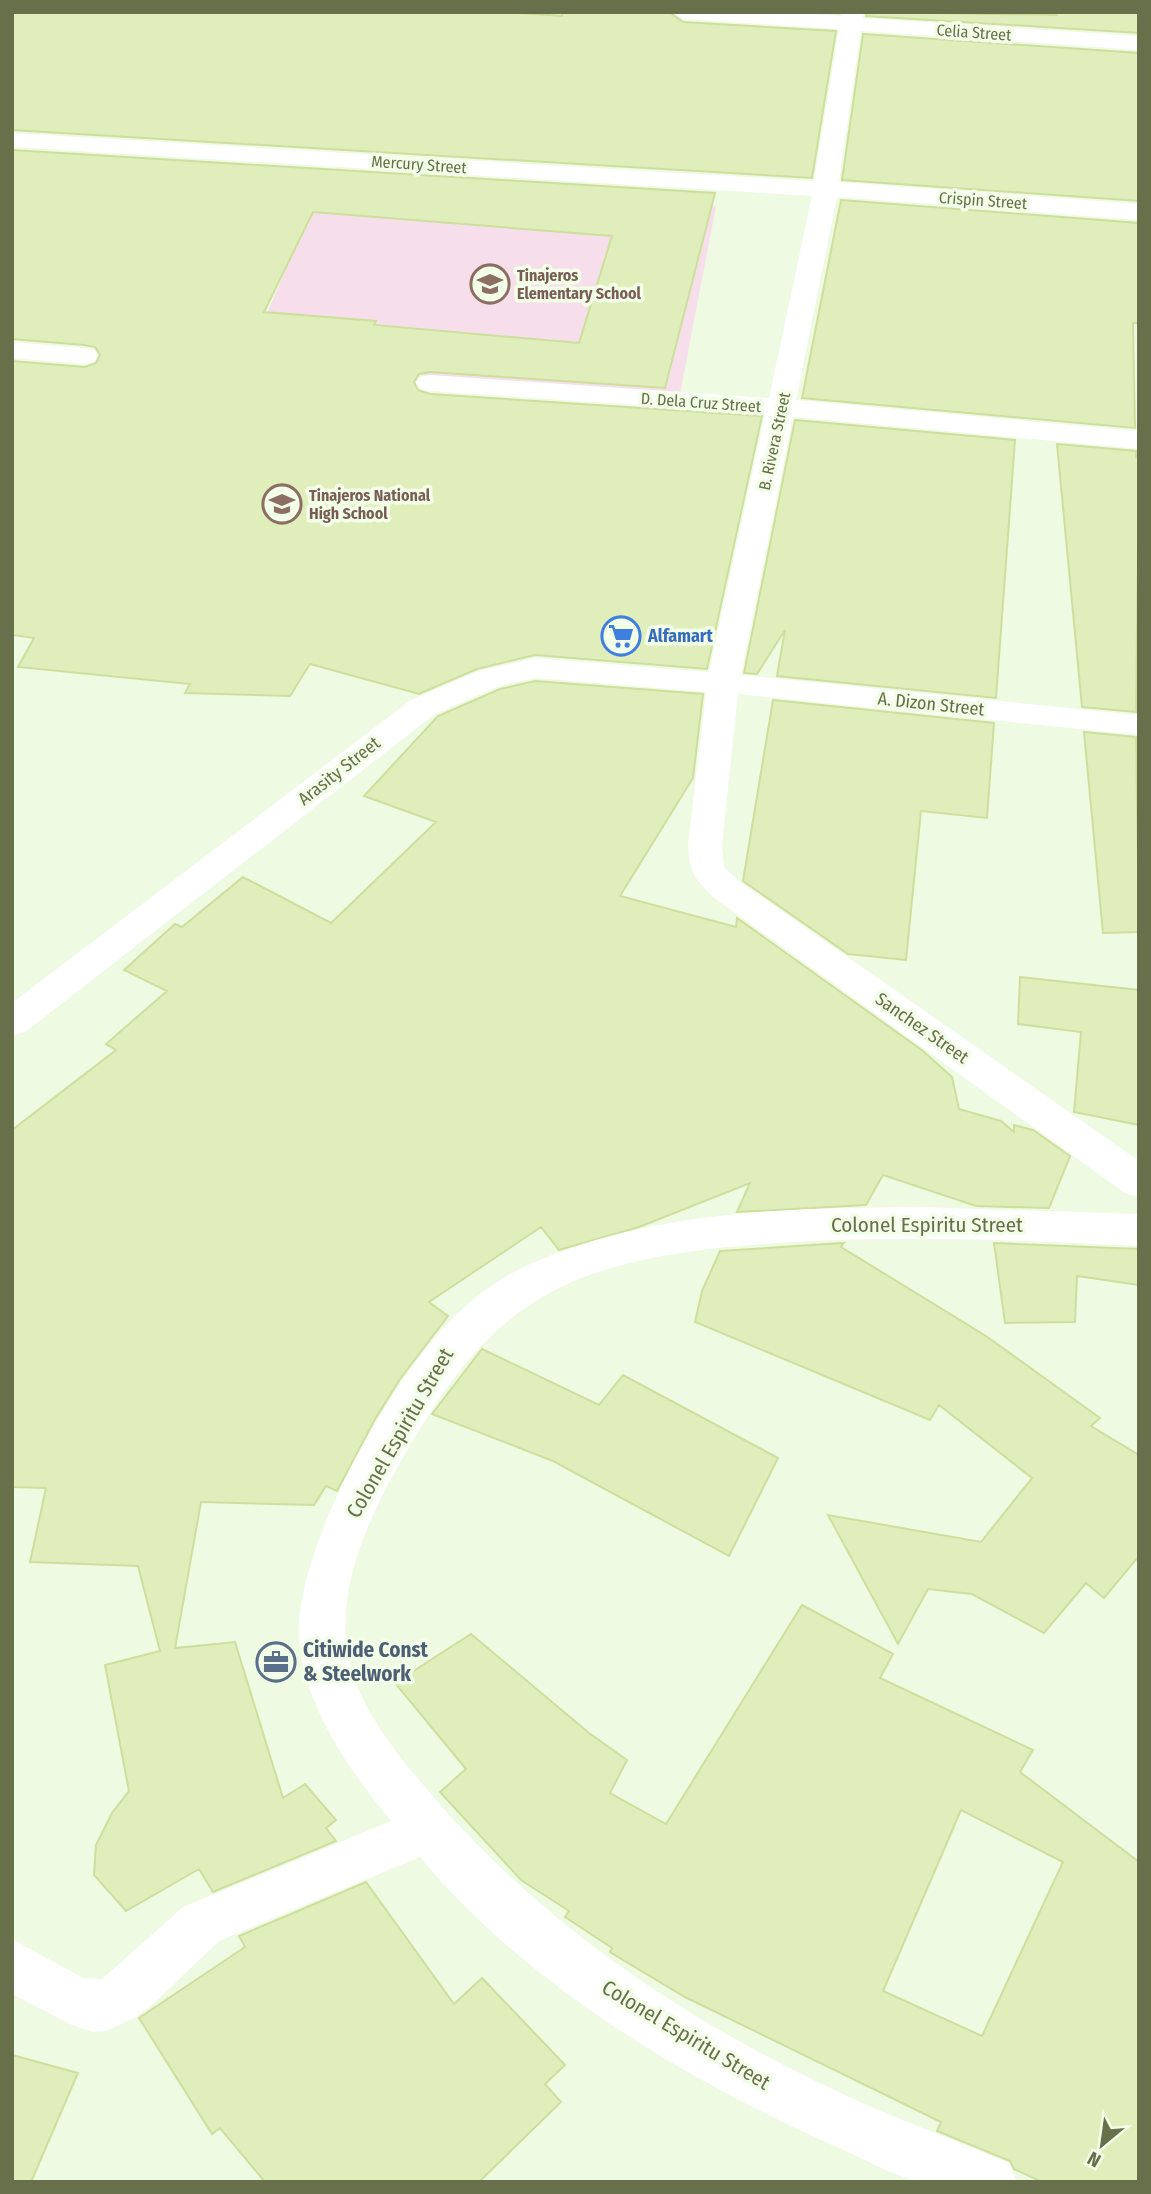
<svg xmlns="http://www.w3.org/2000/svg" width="1151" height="2194" font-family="'Fira Sans Condensed',sans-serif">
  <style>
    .education { fill: #f6dfea }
    .building { fill: #e0eebc; stroke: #cedf9d; stroke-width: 2; fill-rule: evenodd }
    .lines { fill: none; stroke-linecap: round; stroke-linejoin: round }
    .minor { fill: #fff; fill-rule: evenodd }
    .labels { text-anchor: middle; stroke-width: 7; stroke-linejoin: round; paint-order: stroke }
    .far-street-label { font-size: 16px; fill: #67704a; stroke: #f3fee8 }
    .far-education-label { font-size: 16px; font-weight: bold; fill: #785e54; stroke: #f3fee8; text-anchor: start }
    .shop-label { font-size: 18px; font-weight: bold; fill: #366cbe; stroke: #f3fee8; text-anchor: start }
    .street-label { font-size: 18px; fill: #67704a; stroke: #f3fee8 }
    .near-street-label { font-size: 21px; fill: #67704a; stroke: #f3fee8 }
    .near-service-label { font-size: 21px; font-weight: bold; fill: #4e5e75; stroke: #f3fee8; text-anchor: start }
  </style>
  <rect width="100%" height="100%" fill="#eefae2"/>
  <path class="education" d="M324,181L716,206L680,394L246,362Z"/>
  <path class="building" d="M12,12H506L562,16V12H669L683,22L836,31L812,178L12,130Z
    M867,12L1057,15V12H1139V33L866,16Z
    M863,34L1139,53V201L842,180Z
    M12,150L715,193L665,388L430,372L419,374L414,382L418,390L430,394L762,416L707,669L535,655L477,669L419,694L310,664L290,696L185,693L190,684L18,667L34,638L12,635V361L85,367L96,363L100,355L95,347L84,345L12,339ZM313,212L612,236L579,343L374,325L376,321L264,312Z
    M841,200L1139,223V323H1133L1135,428L802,398Z
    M795,420L1015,440L996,698L777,676L785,630L757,674L744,673Z
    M1057,444L1136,451V457H1139L1136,712L1082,707Z
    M535,681L703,694L693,778L620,896L736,927L737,918L923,1051L952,1077L959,1109L1001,1121L1014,1132V1125L1033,1130L1070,1156L1049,1208L976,1206L883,1175L866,1205L737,1212L750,1183L639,1227L559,1250L541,1227L429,1302L448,1316L400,1379L374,1421L337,1491L326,1486L314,1505L201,1502L175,1648L235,1642L283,1798L305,1784L336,1820L326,1828L336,1841L213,1892L199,1869L126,1911L94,1875L96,1845L112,1813L129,1791L105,1665L160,1651L138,1566L30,1562L46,1488L12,1487V1130L116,1050L106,1044L167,991L124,970L175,924L182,927L243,877L331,923L436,822L364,796L438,716L500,689Z
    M773,700L994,723L987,818L921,811L906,960L848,954L743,881Z
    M1084,732L1136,737L1139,932L1103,933Z
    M1020,977L1139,990V1125L1074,1112L1081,1032L1018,1024Z
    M844,1243L841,1247L986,1336L1100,1418L1091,1426L1139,1455V1556L1104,1598L1086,1583L1044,1633L972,1594L928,1589L898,1644L828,1515L981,1542L1032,1478L939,1405L930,1420L695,1322L702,1291L720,1251Z
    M994,1243L1139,1249V1285L1077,1276L1075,1322L1005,1323Z
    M482,1349L599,1405L623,1375L778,1458L729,1556L553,1461L432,1414Z
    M802,1605L893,1654L880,1678L1033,1750L1020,1772L1139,1862V2182H1042L1014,2169L1010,2161L937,2131L941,2122L685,1997L610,1952L612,1948L565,1917L569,1911L521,1880L440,1792L466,1769L395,1683L471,1634L589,1733L627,1760L610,1793L666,1824ZM961,1810L1063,1862L982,2036L883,1991Z
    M366,1882L454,2004L482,1978L565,2065L545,2084L561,2102L479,2182H265L220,2128L212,2134L139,2018L245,1947L239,1936Z
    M12,2055L78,2073L31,2182H12Z"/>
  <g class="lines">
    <path class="minor" d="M672,12H785L841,16L842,12H864L863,18L1139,36V50L861,31L839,182L1139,204V220L837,197L796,400L1139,431V449L793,417L741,675L1139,715V735L738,694L722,845L724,867L739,881L1139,1161V1197L1125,1193L713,897C694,877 690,874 688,845L706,692L535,678L499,686L435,714L25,1032L12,1036V1003L411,700L478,671L535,658L709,672L765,414L430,391L420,389L416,383L420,377L430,375L769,398L812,196L12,147V133L814,181L839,29L683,19Z
      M12,342L84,348L94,350L98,356L94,362L84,364L12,358Z
      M920,1207L1139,1214V1246C1019,1240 899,1235 778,1243C719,1247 658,1253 601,1271C496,1305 448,1378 396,1470C368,1520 341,1581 346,1640C351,1697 390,1746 426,1788C545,1930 700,2031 869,2106C915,2126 963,2143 1009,2163L1017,2182C987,2182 952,2186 922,2182C898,2178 862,2158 839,2148C689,2082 525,1984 420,1857L219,1941L152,2005L138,2016L106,2031L93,2032L72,2025L12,1994V1939L83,1978L102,1979L183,1907L391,1821C350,1771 303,1705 299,1638C294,1550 391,1378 454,1317C479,1292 509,1272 542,1259C661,1210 794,1208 920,1207Z"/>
  </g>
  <defs>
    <g id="school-ring" transform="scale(2.0125)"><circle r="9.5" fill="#f3fee8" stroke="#8d6e63" stroke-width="1.5"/><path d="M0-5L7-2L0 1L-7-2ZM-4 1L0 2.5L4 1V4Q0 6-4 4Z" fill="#8d6e63"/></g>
    <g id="supermarket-ring" transform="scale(2.0125)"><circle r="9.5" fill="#f3fee8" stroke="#3f7fe0" stroke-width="1.5"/><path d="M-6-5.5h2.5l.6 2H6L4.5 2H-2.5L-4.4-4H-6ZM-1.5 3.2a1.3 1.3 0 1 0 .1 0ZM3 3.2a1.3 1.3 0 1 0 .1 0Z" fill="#3f7fe0"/></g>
    <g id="office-ring" transform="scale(2.0125)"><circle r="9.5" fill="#f3fee8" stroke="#5c6f8a" stroke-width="1.5"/><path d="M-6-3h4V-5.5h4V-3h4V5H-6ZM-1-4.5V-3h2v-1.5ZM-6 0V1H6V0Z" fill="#5c6f8a"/></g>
  </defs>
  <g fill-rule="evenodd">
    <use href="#school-ring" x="490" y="284"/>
    <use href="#school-ring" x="282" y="504"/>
    <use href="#supermarket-ring" x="621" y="636"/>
    <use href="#office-ring" x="276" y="1662"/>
  </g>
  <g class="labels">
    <g class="far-street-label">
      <text transform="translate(974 32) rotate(4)" y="6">Celia Street</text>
      <text transform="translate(419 164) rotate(4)" y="6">Mercury Street</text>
      <text transform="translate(983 200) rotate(4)" y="6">Crispin Street</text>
      <text transform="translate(701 402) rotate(4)" y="6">D. Dela Cruz Street</text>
      <text transform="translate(774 441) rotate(-78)" y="6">B. Rivera Street</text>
    </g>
    <g class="far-education-label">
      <text x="517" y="281">Tinajeros<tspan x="517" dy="18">Elementary School</tspan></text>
      <text x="309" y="501">Tinajeros National<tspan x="309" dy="18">High School</tspan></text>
    </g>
    <g class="shop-label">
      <text x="648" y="642">Alfamart</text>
    </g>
    <g class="street-label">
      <text transform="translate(931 704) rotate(6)" y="6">A. Dizon Street</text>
      <text transform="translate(339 771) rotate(-38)" y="6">Arasity Street</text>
      <text transform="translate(922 1028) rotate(35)" y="6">Sanchez Street</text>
    </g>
    <g class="near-street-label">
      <text x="927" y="1232">Colonel Espiritu Street</text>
      <text transform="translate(400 1433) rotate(-60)" y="7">Colonel Espiritu Street</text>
      <text transform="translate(686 2035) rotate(31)" y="7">Colonel Espiritu Street</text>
    </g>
    <g class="near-service-label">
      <text x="303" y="1657">Citiwide Const<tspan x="303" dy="24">&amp; Steelwork</tspan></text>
    </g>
  </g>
  <rect width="1151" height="2194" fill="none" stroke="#67704a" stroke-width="28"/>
  <g transform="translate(1102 2145) rotate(209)" stroke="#f3fee8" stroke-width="5" paint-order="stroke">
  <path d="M0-5L12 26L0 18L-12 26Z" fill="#67704a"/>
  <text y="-10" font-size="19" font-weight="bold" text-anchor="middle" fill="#67704a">N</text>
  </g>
</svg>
